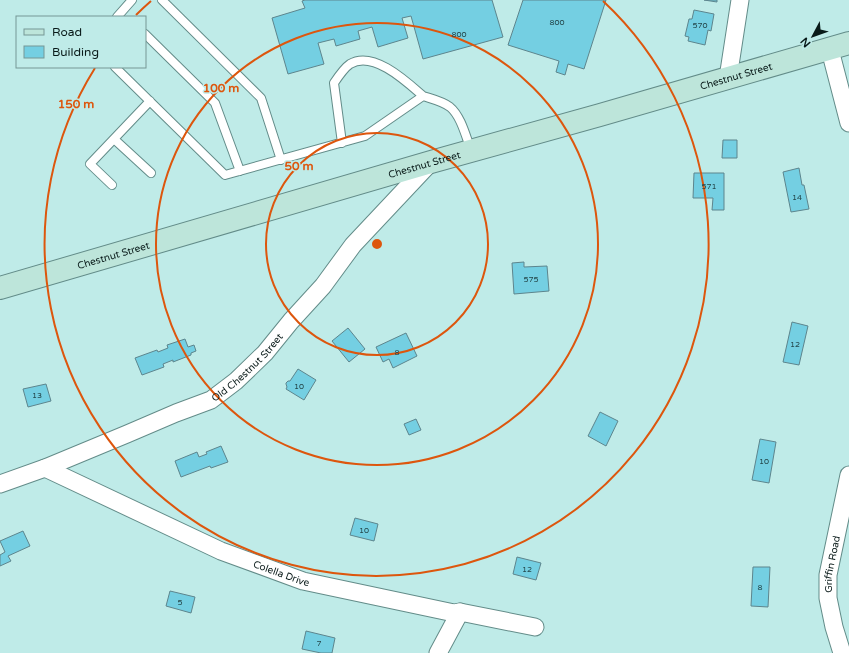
<svg xmlns="http://www.w3.org/2000/svg" width="849" height="653" font-family="'Varela Round',sans-serif">
  <style>
    .building { fill: #74cfe2; stroke: #5d858d }
    .lines { fill: none; stroke-linecap: round; stroke-linejoin: round }
    .lane-casing { stroke: #638c89; stroke-width: 10 }
    .street-casing { stroke: #638c89; stroke-width: 19 }
    .secondary-casing { stroke: #638c89; stroke-width: 24 }
    .lane { stroke: #fff; stroke-width: 8 }
    .street { stroke: #fff; stroke-width: 17 }
    .secondary { stroke: #bde5da; stroke-width: 22 }
    .ring { fill: none; stroke: #dd560d; stroke-width: 2 }
    .labels { text-anchor: middle; stroke-width: 3; stroke-linejoin: round; paint-order: stroke }
    .number-label { font-size: 8px; fill: #24474b }
    .street-label { font-size: 10px; fill: #091a19; stroke: #bfebe8 }
    .centre { fill: #dd560d; stroke: #bfebe8; stroke-width: 2 }
    .ring-label { font-size: 12px; text-anchor: middle; font-weight: bold; fill: #dd560d; stroke: #bfebe8; stroke-width: 3; stroke-linejoin: round; paint-order: stroke }
  </style>
  <rect width="100%" height="100%" fill="#bfebe8"/>
  <path class="building" d="M305,0H492L503,37L423,59L411,16L402,18L408,38L378,47L372,27L358,31L360,39L336,46L334,39L318,43L324,64L288,74L272,18L305,8L302,1Z
    M523,0H606L584,69L568,64L565,75L556,72L559,61L508,45Z
    M704,0H717V2Z
    M694,10L714,14L711,31L708,30L705,45L688,41L689,37L685,36L689,19H692Z
    M723,140H737V158H722Z
    M799,168L802,185H804L809,209L791,212L783,172Z
    M694,173H724V210H712L713,198H693Z
    M524,262V267L547,266L549,291L514,294L512,263Z
    M792,322L808,326L799,365L783,362Z
    M348,328L365,349L349,362L332,341Z
    M406,333L417,356L393,368L389,359L383,362L376,347Z
    M185,339L188,347L194,345L196,351L191,353V355L173,362V360L163,364L164,367L142,375L135,358L157,350L158,352L168,348L167,345Z
    M298,369L316,380L304,400L286,389L287,387L286,384V383L288,381H290Z
    M46,384L51,401L28,407L23,389Z
    M600,412L618,421L606,446L588,436Z
    M416,419L421,430L409,435L404,424Z
    M760,439L776,442L769,483L752,480Z
    M221,446L228,462L211,468L210,466L181,477L175,461L197,452L199,457L207,454L206,452Z
    M355,518L378,524L374,541L350,535Z
    M23,531L30,546L8,556L11,561L0,566V555L5,552L0,541Z
    M517,557L541,563L536,580L513,574Z
    M753,567H770L768,607L751,606Z
    M170,591L195,597L191,613L166,606Z
    M306,631L335,638L332,653H321L302,649Z"/>
  <g class="lines">
    <g class="lane-casing">
      <path id="lane" d="M162,0L261,98L281,160
        M117,17L132,0
        M145,34L215,103L240,171
        M115,67L225,175L365,136L423,96C432,99 442,101 450,107C461,116 466,137 471,150
        M114,139L151,173
        M342,143L334,83C338,77 344,68 350,64C373,50 406,81 423,96
        M112,185L90,164L150,101"/>
    </g>
    <g class="street-casing">
      <g id="street">
        <path d="M830,50L849,123"/>
        <path d="M728,78L740,0"/>
        <path id="s1" d="M45,468L221,551L303,581L454,613L460,612L535,627"/>
        <path id="s2" d="M0,484L45,468L127,434L176,413L211,400L236,381L265,353L291,321L323,286L353,245L431,162"/>
        <path d="M438,653L460,612"/>
        <path id="s3" d="M842,653L834,627L828,598V575L849,475"/>
      </g>
    </g>
    <g class="secondary-casing">
      <g id="secondary">
        <path id="s4" d="M0,288L431,162L600,115L849,43"/>
      </g>
    </g>
    <use href="#lane" class="lane"/>
    <use href="#street" class="street"/>
    <use href="#secondary" class="secondary"/>
  </g>
  <g class="ring">
    <circle cx="377" cy="244" r="111"/>
    <circle cx="377" cy="244" r="221"/>
    <path d="M136 15A332 332 0 0 1 151 1M603 1A332 332 0 1 1 95 68"/>
  </g>
  <g class="labels">
    <g class="number-label">
      <text x="557" y="25">800</text>
      <text x="700" y="28">570</text>
      <text x="459" y="37">800</text>
      <text x="709" y="189">571</text>
      <text x="797" y="200">14</text>
      <text x="531" y="282">575</text>
      <text x="795" y="347">12</text>
      <text x="397" y="355">8</text>
      <text x="299" y="389">10</text>
      <text x="37" y="398">13</text>
      <text x="764" y="464">10</text>
      <text x="364" y="533">10</text>
      <text x="527" y="572">12</text>
      <text x="760" y="590">8</text>
      <text x="180" y="605">5</text>
      <text x="319" y="646">7</text>
    </g>
    <g class="street-label">
      <text dy="4" stroke="none"><textPath href="#s4" startOffset="766">Chestnut Street</textPath></text>
      <text dy="4" stroke="none"><textPath href="#s4" startOffset="442">Chestnut Street</textPath></text>
      <text dy="4" stroke="none"><textPath href="#s4" startOffset="118">Chestnut Street</textPath></text>
      <text dy="4" stroke="none"><textPath href="#s2" startOffset="276">Old Chestnut Street</textPath></text>
      <text dy="4" stroke="none"><textPath href="#s3" startOffset="91">Griffin Road</textPath></text>
      <text dy="4" stroke="none"><textPath href="#s1" startOffset="259">Colella Drive</textPath></text>
    </g>
  </g>
  <circle cx="377" cy="244" r="6" class="centre"/>
  <g class="ring-label">
    <text x="221" y="92">100 m</text>
    <text x="76" y="108">150 m</text>
    <text x="299" y="170">50 m</text>
  </g>
  <rect x="16" y="16" width="130" height="52" fill="#bfebe8" stroke="#769795"/>
  <rect x="24" y="29" width="20" height="6" fill="#bde5da" stroke="#769795"/>
  <text x="52" y="36" font-size="12" fill="#091a19">Road</text>
  <rect x="24" y="46" width="20" height="12" fill="#74cfe2" stroke="#769795"/>
  <text x="52" y="56" font-size="12" fill="#091a19">Building</text>
  <g transform="translate(813 36) rotate(229)" stroke="#bfebe8" stroke-width="3" paint-order="stroke">
  <path d="M0-3L7 15L0 10L-7 15Z" fill="#091a19"/>
  <text y="-6" font-size="11" font-weight="bold" text-anchor="middle" fill="#091a19">N</text>
  </g>
</svg>
